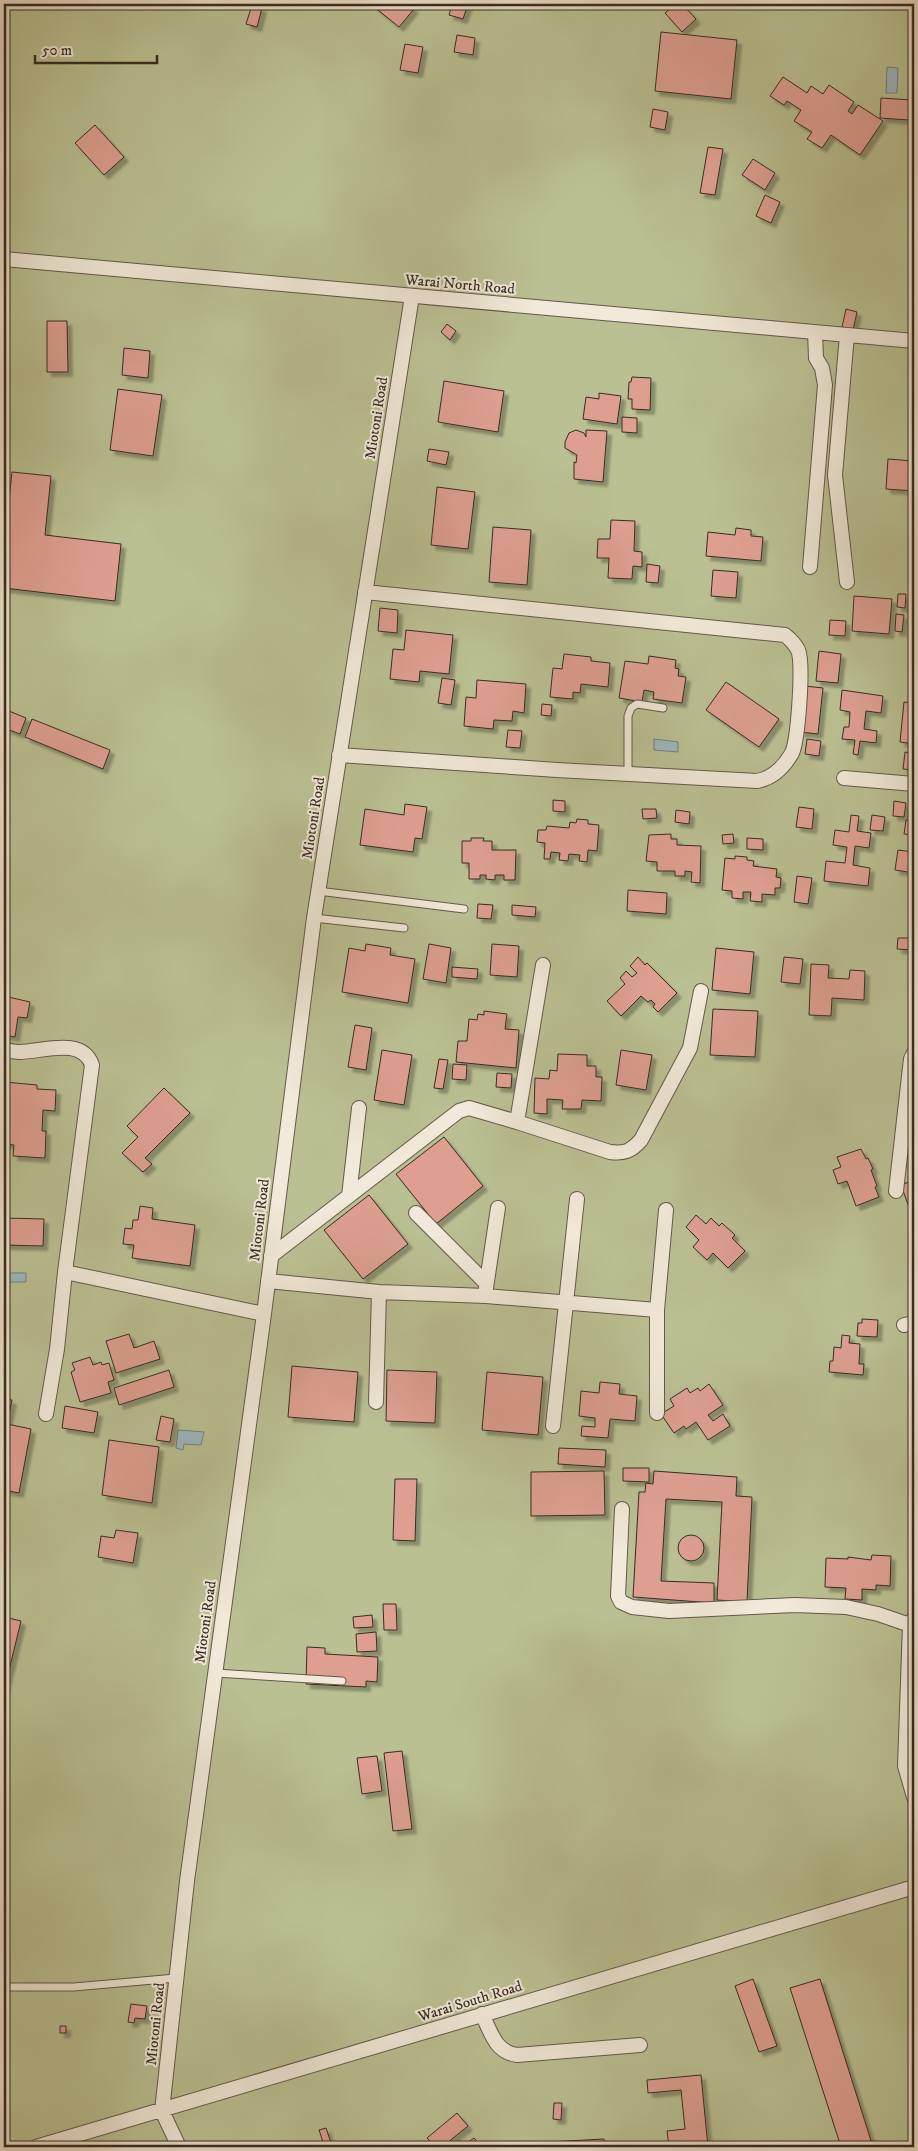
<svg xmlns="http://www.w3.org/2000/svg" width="918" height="2151" font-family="'IM FELL DW Pica',serif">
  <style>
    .green { fill: #bac092; stroke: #78765b }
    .water { fill: #9db8c0; stroke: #748082 }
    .building { fill: #de9f91; stroke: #372c24; filter: url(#shadow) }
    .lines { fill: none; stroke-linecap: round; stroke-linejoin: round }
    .lane-casing { stroke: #64584c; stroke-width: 9 }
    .street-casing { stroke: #64584c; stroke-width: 16 }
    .lane { stroke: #f1e9d9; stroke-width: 7 }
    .street { stroke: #f1e9d9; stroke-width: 14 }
    .labels { text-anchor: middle; stroke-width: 4; stroke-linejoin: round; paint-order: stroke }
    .street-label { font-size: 15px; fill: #372c24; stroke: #f1e9d9 }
  </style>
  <defs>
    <filter id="shadow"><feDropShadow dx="4.5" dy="4.5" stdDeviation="1" flood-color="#0004"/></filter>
  </defs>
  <rect width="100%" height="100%" fill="#e9ddc4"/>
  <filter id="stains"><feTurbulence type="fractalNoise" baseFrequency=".004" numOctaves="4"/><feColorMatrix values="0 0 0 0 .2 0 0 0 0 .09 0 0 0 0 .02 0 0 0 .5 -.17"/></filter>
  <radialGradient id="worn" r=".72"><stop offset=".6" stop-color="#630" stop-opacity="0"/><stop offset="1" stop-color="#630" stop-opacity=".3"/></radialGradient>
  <path class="green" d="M4,4H914V2147H4Z"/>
  <path class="water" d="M887,67L898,68L897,93H886Z
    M654,739L678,742V752L654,750Z
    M4,1273H26V1282H4Z
    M178,1430L204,1432L201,1445L184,1444L183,1450L176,1448Z"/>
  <path class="building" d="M375,4H408L414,9L399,27L373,6Z
    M452,4H468L463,19L449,15Z
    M676,4H682L696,19L682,32L665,13Z
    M252,5L262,8L257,27L246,24Z
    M661,32L737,40L731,99L655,91Z
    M457,35L475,38L473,55L454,52Z
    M405,44L423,47L418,73L400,70Z
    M783,77L807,93L811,86L823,94L829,85L854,102L848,111L852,114L858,105L883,121L860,155L831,135L822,148L807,139L812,132L794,121L801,110L787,101L784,105L770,96Z
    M881,98L911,100L909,120L880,118Z
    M653,109L668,112L665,130L650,127Z
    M95,125L124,157L104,175L75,143Z
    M708,147L723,149L715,195L700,193Z
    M753,159L775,173L765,190L742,175Z
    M765,195L780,202L771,223L756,216Z
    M846,309L857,312L853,330L842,327Z
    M47,321H67L68,372H47Z
    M447,324L456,331L450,340L441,332Z
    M124,348L150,351L148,378L122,375Z
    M632,377L651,378L650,410L632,409V399H628L629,382H631Z
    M444,381L504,391L498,432L438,422Z
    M118,389L162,395L153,456L110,450Z
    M599,393L621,396L617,424L583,419L586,397L599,399Z
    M622,417L637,418V433L622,432Z
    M576,430L584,433L586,437V430L607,431L603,482L574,479V462L576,463L577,455L565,448V442L569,433Z
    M429,449L449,452L446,465L427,461Z
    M888,459L914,461V491L886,489Z
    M12,472L51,476L45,535L121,544L115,601L4,588V547Z
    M437,487L475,492L468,549L431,545Z
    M611,520L635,521L634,551L642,552V567L633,566L632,579L608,578L609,558H597L598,539H610Z
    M493,527L531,530L527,585L489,582Z
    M736,528L751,530V536L763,537L761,561L706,556L708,532L735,535Z
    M647,564L660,566L658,583L646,582Z
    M713,570L738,572L736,598L711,596Z
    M898,594H906L905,608L897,607Z
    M854,596L892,599L889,634L852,631Z
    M380,608L398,610L397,633L378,631Z
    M896,614L904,615L902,632L895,631Z
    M830,620L846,621L845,636L829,635Z
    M406,630L453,635L449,674L420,671L419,682L390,679L393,649L404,650Z
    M819,651L841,654L838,683L816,681Z
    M564,654L591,657V661L610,663L608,687L581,684L580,693L573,692V699L550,697L553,668L562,669Z
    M649,656L676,660L675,668L679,669L678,676L686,677L682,703L653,699L654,692L644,690L642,702L619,698L625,661L648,664Z
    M442,678L455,680L451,705L438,703Z
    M477,680L526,684L524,713L513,711L512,721L494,720L493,729L464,726L466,697L476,698Z
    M726,682L779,719L759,747L706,710Z
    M805,686L823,688L818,734L800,732Z
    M842,690L883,696L881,713L866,711L864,729L877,731L876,743L860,741L858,755L853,754L855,740L842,739L844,727H849L850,712L840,710Z
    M904,702L914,703V744L900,742Z
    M542,704L552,705L551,716L541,715Z
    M4,709L26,718L20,734L4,728Z
    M32,719L110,750L103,769L25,737Z
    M508,730L522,731L520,748L506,747Z
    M807,739L821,741L819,756L805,754Z
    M905,752L914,754V770L903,769Z
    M553,800L565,801V812L553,811Z
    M894,801L906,803L904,817L893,816Z
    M405,804L427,807L422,839L415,838L413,852L360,845L365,809L404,815Z
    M799,807L814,809L812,829L796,827Z
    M642,809H656L657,818L643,819Z
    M676,810L690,812L689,824L675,822Z
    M851,815L859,816L857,831L871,833L869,848L855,846L853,865L870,868L868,886L824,881L826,861L845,863L847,847L833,845L835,830L849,832Z
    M872,815L885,817L883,831L870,830Z
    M577,819L588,820V824L599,825L597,851L588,850L587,862L579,861L580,855L569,854L568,861L559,860L560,853L551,852L550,859H544L545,843L537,842L538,830H546L547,826L569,828L570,822L576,823Z
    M906,820L914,821V835L904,834Z
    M671,834V839H677V845L701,846L700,883L691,882L692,872L685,871V876H675V871H657V862L646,861L649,835Z
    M733,834L734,843L723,844L722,835Z
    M471,838H484L483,841H492V850H516L515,880H504V875H495V880L486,879V875H480V879H469V863H462V841H471Z
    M747,838L763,839V850L747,849Z
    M898,850L914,852V873L895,870Z
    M735,856L747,857V860L754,861L753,866L777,869L776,877L781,878L780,888H775V895L762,894V902L750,901L751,892H743V899L732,898V891L722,890L725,858L735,859Z
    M797,876L812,878L808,904L794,902Z
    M628,890L667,893L666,914L627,911Z
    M478,904L493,905L491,919L477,918Z
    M512,905L536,907L535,917L512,915Z
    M898,938H914V950L897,949Z
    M366,944L391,948L390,955L415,959L408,1003L342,992L349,948L365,951Z
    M429,944L451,948L446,983L423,979Z
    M492,944L519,946L517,977L490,975Z
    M716,948L754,952L750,994L712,990Z
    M638,957L645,965L647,963L677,993L658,1012L653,1007L655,1004L651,1000L648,1002L641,996L621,1016L607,1001L625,984L620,978L626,971L632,977L637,973L630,966Z
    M784,957L803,959L800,984L781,982Z
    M811,964L829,965L828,978L849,979L850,970L865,971L864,1000L832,998L831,1016L809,1015Z
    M452,967L478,969L477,979L452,977Z
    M4,996L30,1002L27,1018L18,1017L15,1037L4,1035Z
    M713,1009L758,1011L755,1057L710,1055Z
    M484,1011L507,1014L505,1029L519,1030L516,1068L456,1062L458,1041H467L469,1019L477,1020L478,1014L484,1015Z
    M355,1025L372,1028L366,1070L348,1067Z
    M382,1050L412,1055L404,1105L374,1100Z
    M621,1050L652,1055L646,1090L616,1085Z
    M558,1054L587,1055V1066H596V1077H602L601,1101L582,1100L581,1109H562L563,1100L547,1099V1114L534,1113L535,1078L549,1079L550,1070L557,1071Z
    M439,1059L448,1060L443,1089L434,1088Z
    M453,1064L467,1065L466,1080L452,1079Z
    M497,1073L512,1074L511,1088L496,1087Z
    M4,1082L37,1085V1089L56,1090L55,1111L43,1110L42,1131H46L45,1158L13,1156L14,1145L4,1144V1112L7,1113L8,1099H4Z
    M164,1088L190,1113L145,1158L152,1164L143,1172L122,1153L138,1137L127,1126Z
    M444,1137L483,1186L436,1224L396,1174Z
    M861,1149L866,1159L868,1158L873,1169L871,1170L877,1186L875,1187L879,1197L856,1206L847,1181L838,1184L833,1170L841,1167L837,1157Z
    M914,1180V1209L910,1210L901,1185Z
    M369,1195L408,1244L363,1279L324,1230Z
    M140,1206L153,1208L152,1219L195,1225L190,1266L132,1258L134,1245L123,1244L125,1228L132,1229L133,1220H138Z
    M696,1215L706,1224L711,1218L719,1226L722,1223L735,1235L732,1238L745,1251L728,1268L713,1253L707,1260L693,1247L699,1240L686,1227Z
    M4,1218L44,1219L43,1246L4,1245Z
    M862,1319L878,1320L877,1337L857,1336L858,1323H862Z
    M129,1334L134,1348L154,1341L160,1359L116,1373L106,1341Z
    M842,1335L850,1336L849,1343L860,1344L859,1364H864L863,1375L829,1372L830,1361H833L834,1347L841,1348Z
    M90,1357L93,1365L101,1362L102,1365L109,1363L114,1380L108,1382L111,1393L80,1402L71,1372L75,1370L72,1363Z
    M292,1366L358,1372L354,1422L288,1417Z
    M169,1370L174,1387L119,1405L114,1388Z
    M387,1370L437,1372L435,1423L386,1421Z
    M487,1372L543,1377L538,1435L482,1430Z
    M600,1382L620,1384L619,1394L637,1396L635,1421L610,1419L608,1438L581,1436L582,1426L595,1427V1418L579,1416L581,1391L599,1393Z
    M709,1384L723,1405L708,1415L713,1421L723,1414L730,1426L708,1440L696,1422L686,1429L684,1426L674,1433L661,1414L674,1406L670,1399L687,1388L690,1393L698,1388L700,1391Z
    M4,1399L12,1400L7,1424L31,1429L19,1493L4,1490Z
    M65,1406L98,1412L94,1433L62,1428Z
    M161,1416L174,1419L170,1442L156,1440Z
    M109,1440L159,1447L152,1503L102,1495Z
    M559,1448L606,1450L605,1467L558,1464Z
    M623,1468H649V1482L623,1481Z
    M604,1471L605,1515L531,1516V1472Z
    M654,1471L737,1477L736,1496L752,1497L747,1602L717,1600L722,1502L666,1499L661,1581L714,1583V1603L633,1597L639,1492H645L646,1483L653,1484Z
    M395,1479H417L415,1541L393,1540Z
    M116,1530L138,1533L133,1563L98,1557L101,1536L114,1538Z
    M678 1548a13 13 0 1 1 26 0a13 13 0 1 1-26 0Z
    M872,1555L891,1556L890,1586L876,1585V1590L862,1589V1600L845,1599L846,1588L825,1587L826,1558L848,1559V1557L871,1560Z
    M383,1604H396L397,1630H384Z
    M372,1615L373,1627L354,1628L353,1617Z
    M4,1617L21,1621L5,1687H4Z
    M376,1632L377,1651L357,1652L356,1634Z
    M307,1647L325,1648V1654L378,1657L377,1682L366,1681V1687L306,1684Z
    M402,1751L412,1829L393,1831L384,1753Z
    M377,1756L382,1791L362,1794L357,1758Z
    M753,1979L777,2046L759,2052L735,1986Z
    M820,1979L873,2147H841L790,1988Z
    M131,2004L147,2006L145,2019L135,2018L134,2023L128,2022Z
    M60,2026H66V2033H60Z
    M701,2075L708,2147H669L667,2131L685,2129L681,2090L648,2093L647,2080Z
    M554,2103H562L561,2120L553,2119Z
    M457,2113L468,2126L442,2147H435L427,2138Z
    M326,2128L331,2143L324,2145L319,2130Z
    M474,2138L482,2147H461Z
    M604,2139L605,2147H547V2142Z"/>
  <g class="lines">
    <g class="lane-casing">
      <path id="lane" d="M628,774V716L631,708L637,704L663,708
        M318,891L464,909
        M314,918L404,928
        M215,1673L342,1681
        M4,1987H74L176,1978"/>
    </g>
    <g class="street-casing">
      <path id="street" d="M4,259L914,341
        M847,335L835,475L847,582
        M810,567L825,385L822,368L816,358L815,332
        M339,755L557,770L757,781C773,778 784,767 792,753C798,740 804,662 798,650C795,644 790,639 785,635L365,592
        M844,778L914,784
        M4,1049C9,1051 14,1052 19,1052C42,1052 82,1036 92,1065L65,1272L264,1314
        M517,1122L610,1152C625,1154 631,1151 641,1140L690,1048L701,991
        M896,1191L909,1076L911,1059L914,1053
        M349,1196L359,1108
        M416,1213L486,1283
        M271,1256L459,1111L469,1108L517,1122L543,965
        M268,1281L379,1292L486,1296L657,1310
        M486,1288L498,1208
        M904,1325L914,1323
        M376,1402L379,1292
        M657,1413V1310L666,1210
        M46,1414L57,1349L65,1272
        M553,1426L577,1199
        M622,1509L618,1596L621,1602L632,1607L669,1611L795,1605L846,1607L878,1614L910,1625
        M914,1618L910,1625L905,1766L914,1797
        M482,2014C491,2032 495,2052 517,2055L640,2045
        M36,2147L914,1887
        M179,2147L162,2111L187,1881L264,1314L314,918L412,296"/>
    </g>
    <use href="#lane" class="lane"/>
    <use href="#street" class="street"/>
  </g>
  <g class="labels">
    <g class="street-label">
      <text transform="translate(460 284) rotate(5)" y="5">Warai North Road</text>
      <text transform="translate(376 418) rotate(-81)" y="5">Miotoni Road</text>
      <text transform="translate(313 818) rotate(-81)" y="5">Miotoni Road</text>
      <text transform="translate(259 1220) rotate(-83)" y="5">Miotoni Road</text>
      <text transform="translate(205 1622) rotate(-82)" y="5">Miotoni Road</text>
      <text transform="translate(470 2001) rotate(-17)" y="5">Warai South Road</text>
      <text transform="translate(155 2024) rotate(-84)" y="5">Miotoni Road</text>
    </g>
  </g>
  <rect width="918" height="2151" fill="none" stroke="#e9ddc4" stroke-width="20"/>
  <rect x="5" y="5" width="908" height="2141" fill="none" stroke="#372c24" stroke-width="2.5"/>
  <rect x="10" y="10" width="898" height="2131" fill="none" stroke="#372c24"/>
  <path d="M35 55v8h122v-8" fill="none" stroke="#372c24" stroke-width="2.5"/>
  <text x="42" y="55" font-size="15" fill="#372c24" stroke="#f1e9d9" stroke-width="4" paint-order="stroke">50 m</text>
  <rect width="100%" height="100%" filter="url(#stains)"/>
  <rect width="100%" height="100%" fill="url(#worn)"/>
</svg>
